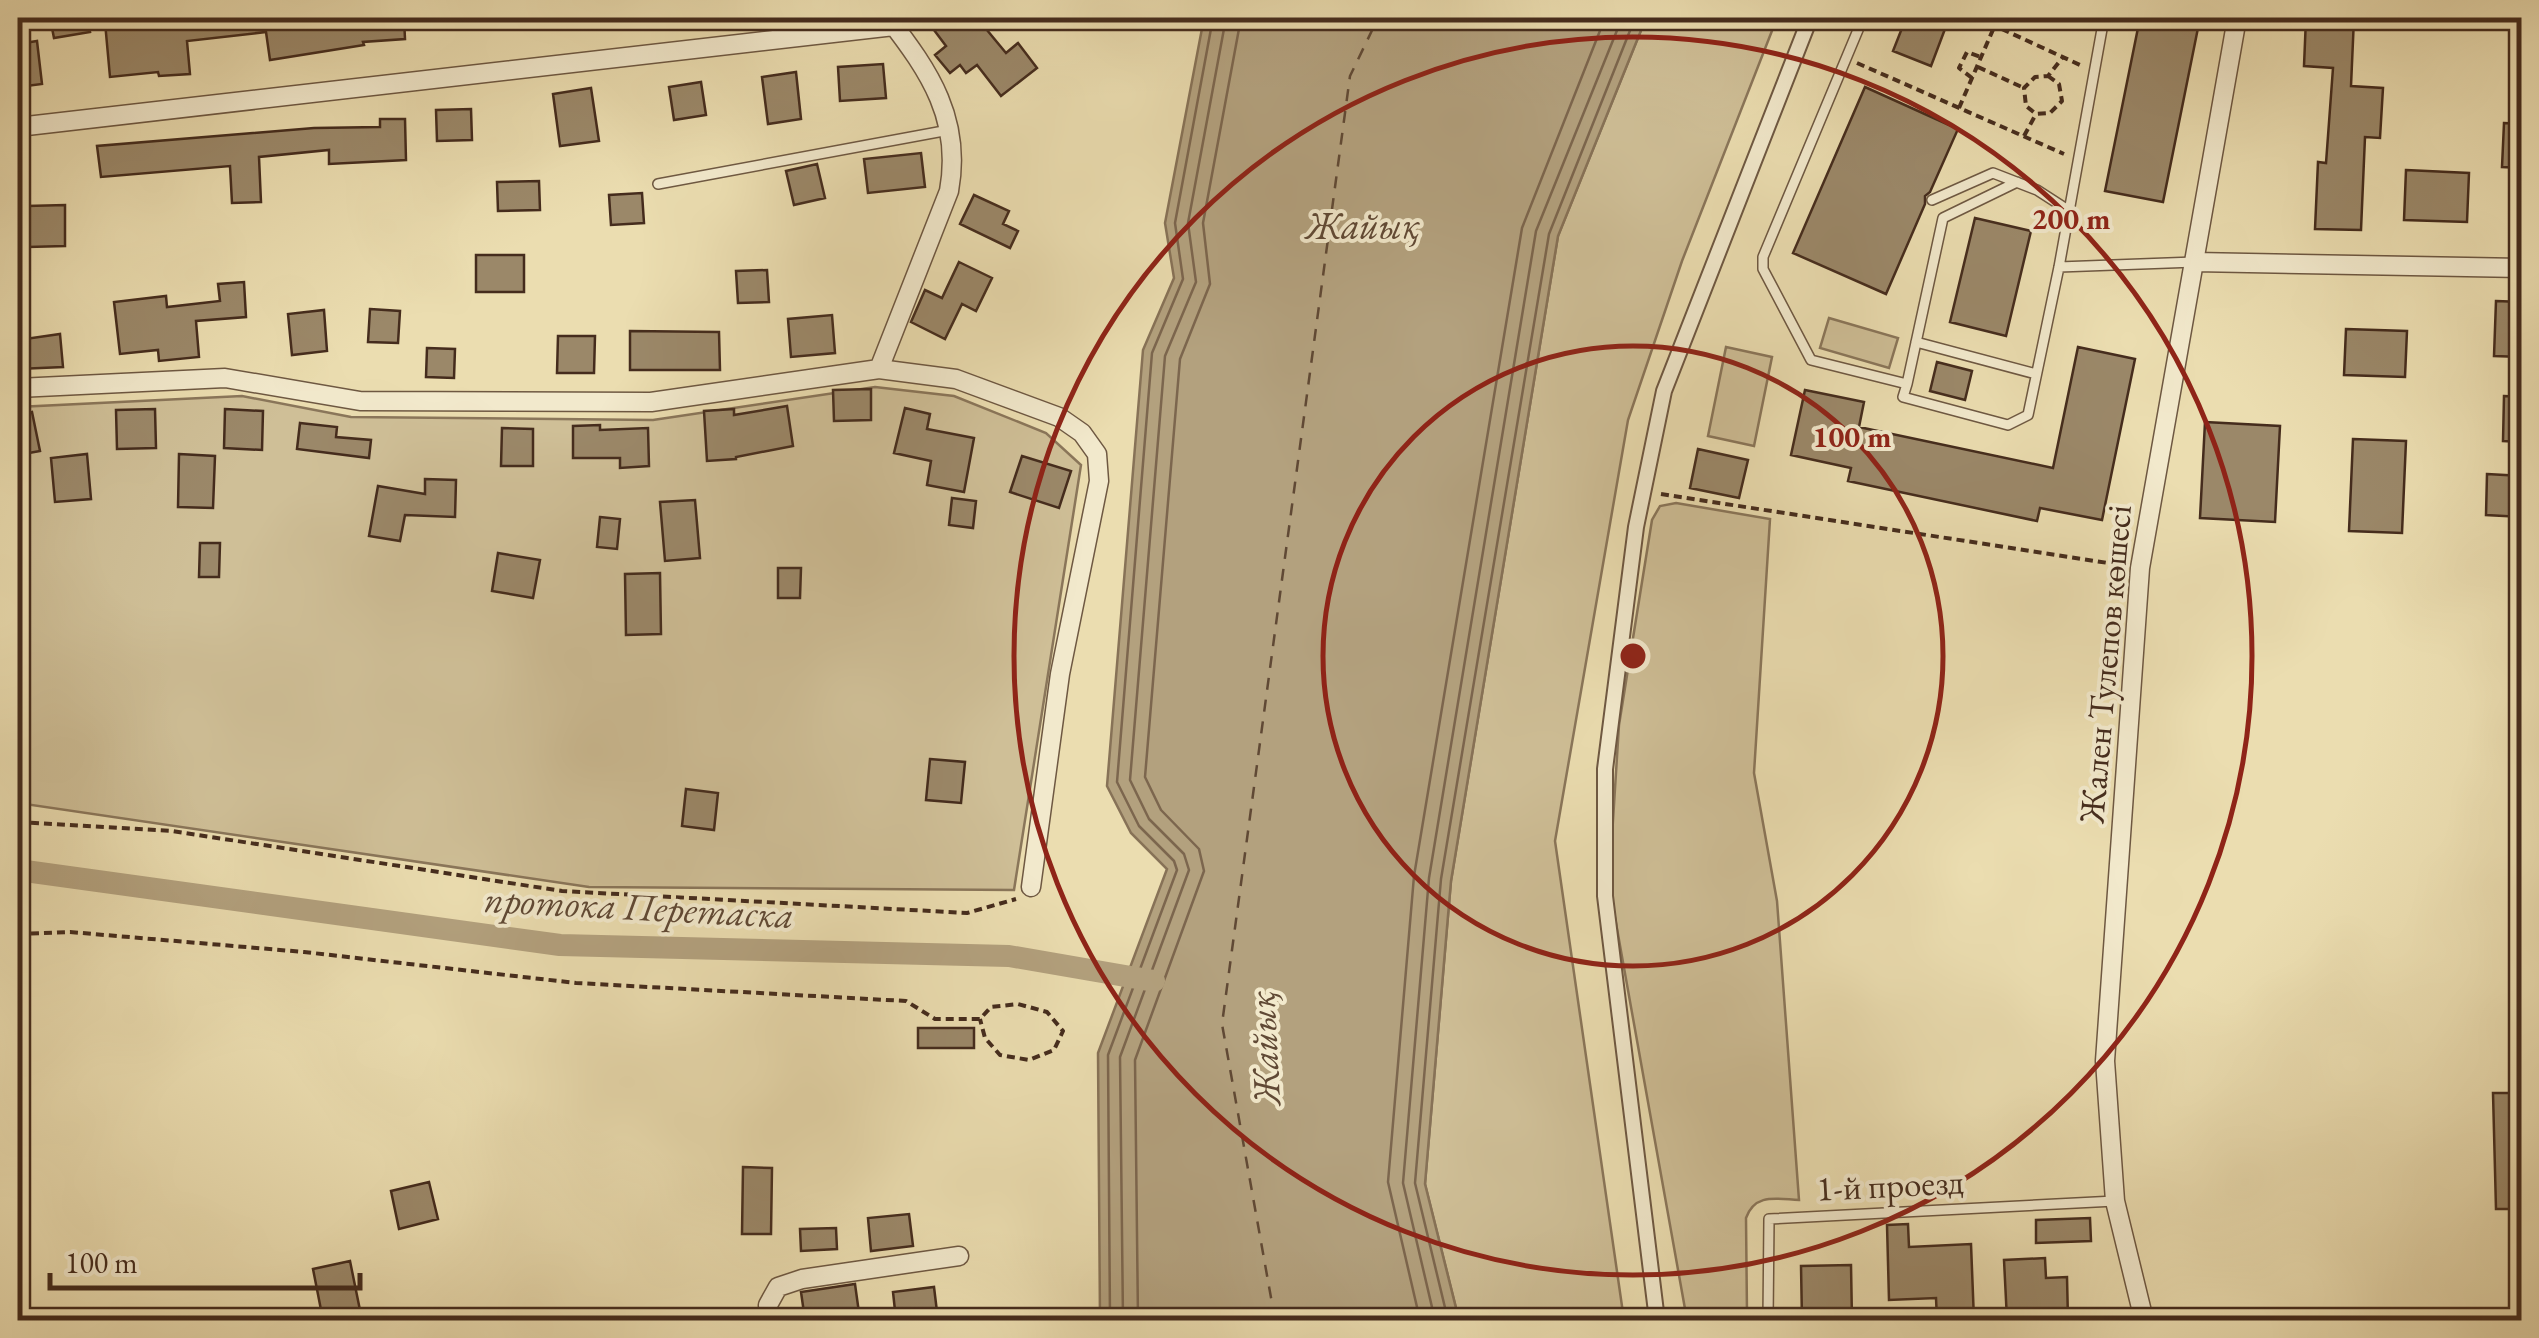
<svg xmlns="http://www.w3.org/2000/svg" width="2539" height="1338" font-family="'EB Garamond',serif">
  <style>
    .green { fill: #cfbf97; stroke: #8a765a; stroke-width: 2.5 }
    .water { fill: #b3a17e; stroke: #877257; stroke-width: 2.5 }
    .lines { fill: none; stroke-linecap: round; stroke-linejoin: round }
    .shore { stroke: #7c664e; stroke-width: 2.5 }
    .canal { stroke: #b3a17e; stroke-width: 22 }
    .ferry { stroke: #604935; stroke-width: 2.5; stroke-dasharray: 12 10; stroke-linecap: butt }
    .building { fill: #9b8869; stroke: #452c1d; stroke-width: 2.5 }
    .service-casing { stroke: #6e5842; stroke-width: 12 }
    .pedestrian-casing { stroke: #6e5842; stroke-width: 18 }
    .minor-casing { stroke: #6e5842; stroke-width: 21 }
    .path { stroke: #452c1d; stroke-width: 4; stroke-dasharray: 8 5; stroke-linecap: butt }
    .service { stroke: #f2e9cc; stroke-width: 9 }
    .pedestrian { stroke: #f2e9cc; stroke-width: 14 }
    .minor { stroke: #f2e9cc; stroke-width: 18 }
    .ring { fill: none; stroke: #8f2418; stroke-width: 5 }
    .labels { text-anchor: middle; stroke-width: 8; stroke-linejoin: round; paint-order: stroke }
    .street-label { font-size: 35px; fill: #452c1d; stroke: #f2e9cc }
    .water-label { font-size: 38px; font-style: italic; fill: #604935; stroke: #f2e9cc }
    .centre { fill: #8f2418; stroke: #f2e9cc; stroke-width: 5 }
    .ring-label { font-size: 30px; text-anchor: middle; font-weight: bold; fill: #8f2418; stroke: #f2e9cc; stroke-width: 8; stroke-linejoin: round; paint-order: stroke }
  </style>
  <rect width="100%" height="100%" fill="#ebddb0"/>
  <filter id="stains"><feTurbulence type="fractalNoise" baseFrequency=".002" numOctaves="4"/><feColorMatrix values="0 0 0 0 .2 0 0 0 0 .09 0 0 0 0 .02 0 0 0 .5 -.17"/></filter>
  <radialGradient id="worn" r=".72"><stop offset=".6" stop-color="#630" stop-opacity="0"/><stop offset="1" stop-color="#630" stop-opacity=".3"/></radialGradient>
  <path class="green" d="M1646,18H1777L1682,261L1628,420L1555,841L1624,1320H1459L1425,1184L1451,881L1558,236Z
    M1829,318L1898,338L1889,368L1820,348Z
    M1726,347L1772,357L1754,446L1708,436Z
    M875,387L954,396L1046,433L1081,465L1014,890L589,887L18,803V407L242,396L351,417L653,420Z
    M1676,503L1770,519L1754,773L1777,901L1799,1200C1776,1199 1755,1193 1746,1218L1747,1314L1736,1320H1687L1609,884L1619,725L1652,520L1660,506Z"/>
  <path class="water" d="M1204,18H1646L1558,236L1451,881L1425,1184L1459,1320H1100L1098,1053L1167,869L1131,833L1107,786L1143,350L1174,278L1165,223Z"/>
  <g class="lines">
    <path class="shore" d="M1110,1320L1108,1055L1177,870L1174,861L1139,826L1117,782L1152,353L1183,279L1175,223L1213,18
      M1123,1320L1120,1057L1189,870L1184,854L1149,819L1130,780L1165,356L1196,282L1188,223L1226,18
      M1138,1320L1135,1060L1204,871L1199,849L1161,810L1145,777L1180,359L1210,284L1203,223L1241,18
      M1420,1320L1388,1182L1414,876L1522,228L1605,18
      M1435,1320L1403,1183L1429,878L1536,231L1622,18
      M1448,1320L1415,1183L1441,879L1549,234L1635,18"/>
    <path class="canal" d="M18,870L560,945L1009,956L1154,981"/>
    <path class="ferry" d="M1275,1320L1222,1024L1350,76L1378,18"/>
  </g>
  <path class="building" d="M50,18H87L90,32L54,38Z
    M144,18V25L200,21V18H404L405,39L363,42L364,45L270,60L266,32L187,41L190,74L159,76L158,72L110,77L105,22Z
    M925,18H977L1006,53L1018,43L1037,68L1001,96L977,65L966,73L960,65L950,73L935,55L946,46Z
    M1906,18H1939L1948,21L1931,66L1893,51Z
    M2140,18H2200L2163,202L2105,191Z
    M2306,18H2354L2351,86L2383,88L2380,138L2365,137L2361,230L2315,229L2318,162L2326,163L2333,68L2304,66Z
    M37,41L42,84L18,87V44Z
    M883,64L886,98L840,101L838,67Z
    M796,72L801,119L768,124L762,77Z
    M701,82L706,115L674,120L669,87Z
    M1865,87L1958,129L1930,192L1925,196V204L1886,294L1793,253Z
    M591,88L599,141L560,146L553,94Z
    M471,109L472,140L437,141L436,110Z
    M380,119H405L406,160L329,164V150L259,157L261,202L232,203L230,166L101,177L97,146L314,128L380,127Z
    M2504,123L2522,124V168L2502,167Z
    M921,153L925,187L868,193L864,159Z
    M817,164L825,198L794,205L786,171Z
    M2406,170L2469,173L2467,222L2404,220Z
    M539,181L540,210L498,211L497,182Z
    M642,193L644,223L611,225L609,195Z
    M974,195L1009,211L1003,224L1018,231L1010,248L960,224Z
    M65,205V246L28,247L27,206Z
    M1975,218L2031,231L2006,336L1950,322Z
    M476,255H524V292H476Z
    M959,262L992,278L976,311L962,304L945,339L911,322L925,290L942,298Z
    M767,270L769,302L738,303L736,271Z
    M244,282L246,317L196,321L199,357L159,361L158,350L120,354L114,302L166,296L167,307L220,301L218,284Z
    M2496,301L2522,302V357L2494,356Z
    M370,309L400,311L398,343L368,342Z
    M324,310L327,351L292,355L288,314Z
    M832,315L835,353L791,357L788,319Z
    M2346,329L2407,331L2405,377L2344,375Z
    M630,331L719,332L720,370H630Z
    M60,334L63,367L18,369V340Z
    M558,336H595L594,373H557Z
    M2078,347L2135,359L2102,520L2040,508L2037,521L1848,481L1851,468L1791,455L1805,390L1864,402L1859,427L2053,468Z
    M427,348L455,349L454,378L426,377Z
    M1937,362L1972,371L1965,400L1930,391Z
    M871,389V420L834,421L833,390Z
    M2504,396L2522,397V442L2503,441Z
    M787,406L793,446L736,457V459L707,461L704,411L734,409V415Z
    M905,408L930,414L927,429L974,438L964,492L927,485L931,461L894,453Z
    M155,409L156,448L117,449L116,410Z
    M225,409L263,411L262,450L224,448Z
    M32,412L40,451L18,455V415Z
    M2205,422L2280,426L2275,522L2200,518Z
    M300,423L337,427L336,437L371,440L369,458L297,449Z
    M600,425V430L648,428L649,466L620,468V458H573V426Z
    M502,428L533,429V466H501Z
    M2353,439L2406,441L2402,533L2349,531Z
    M1698,449L1748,460L1739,498L1690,488Z
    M87,454L91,499L55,502L51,458Z
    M179,454L215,456L213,508L178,507Z
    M1022,456L1071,471L1059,508L1010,492Z
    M2487,474L2522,476V517L2486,515Z
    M425,479L456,480L455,517L405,515L400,541L369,536L378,486L425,494Z
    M952,498L976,501L973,528L949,525Z
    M695,500L700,558L665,561L660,502Z
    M600,517L620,519L617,549L597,547Z
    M200,543H220L219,577H199Z
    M498,553L540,560L533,598L492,591Z
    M778,568H801L800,598H778Z
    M660,573L661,634L626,635L625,574Z
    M930,759L965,762L961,803L926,800Z
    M686,789L718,793L714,830L682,826Z
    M918,1028H974V1048H918Z
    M2493,1093H2522V1209H2496Z
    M743,1167L772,1168L771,1234H742Z
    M429,1182L438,1219L399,1229L391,1191Z
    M909,1214L913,1246L871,1251L868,1218Z
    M2090,1218L2091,1241L2036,1243V1220Z
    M1908,1224L1909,1247L1971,1244L1974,1320H1937L1936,1298L1889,1300L1887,1225Z
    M836,1228L837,1249L801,1251L800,1229Z
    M2045,1258L2046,1278L2067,1277L2068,1320H2007L2004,1260Z
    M350,1261L362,1320H323L313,1269Z
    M1851,1265L1852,1320H1802L1801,1266Z
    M855,1284L860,1320H805L801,1292Z
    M934,1287L938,1320H896L893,1292Z"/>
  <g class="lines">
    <g class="service-casing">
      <path id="service" d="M1863,18L1763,257V269L1811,360L1907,384L1903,397L2008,425L2028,415L2059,267L2104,18
        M658,184L949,130
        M1932,200L1993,173L2037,190L2068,210
        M2059,267L2195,262
        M1916,342L2036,374
        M1907,384L1943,218L2017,182
        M1768,1320L1769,1219L2115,1201"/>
    </g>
    <g class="pedestrian-casing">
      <path id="pedestrian" d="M1657,1320L1605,896V769L1636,527L1664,391L1810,18"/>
    </g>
    <g class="minor-casing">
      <path id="minor" d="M18,127L894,26
        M2195,262L2522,268
        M879,369L949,191C962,120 930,72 888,18
        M18,388L225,378L360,401L651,402L879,369L956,379L1059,417L1082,433L1097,454L1099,481L1060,674L1031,887
        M769,1320L768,1305L778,1287L802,1279L959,1256
        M2144,1320L2115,1201L2105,1061L2140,568L2237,18"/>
    </g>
    <path class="path" d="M1978,18L2080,65
      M1857,63L2064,154
      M1978,67L2024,88
      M2048,76L2059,84L2062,101L2050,113L2036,114L2026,106L2024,88L2035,77L2048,76L2063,57
      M1972,78L1959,68L1967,52L1981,57
      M1959,108L1995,25
      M2024,136L2036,114
      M1661,494L2121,565
      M18,822L172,831L562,891L967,913L1016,899
      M18,934L70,932L304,952L576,983L906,1001L935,1019H980L991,1007L1018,1004L1047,1012L1063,1031L1054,1050L1029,1060L1000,1055L985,1038L980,1019"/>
    <use href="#service" class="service"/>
    <use href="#pedestrian" class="pedestrian"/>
    <use href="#minor" class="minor"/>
  </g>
  <g class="ring">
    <circle cx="1633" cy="656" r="310"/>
    <circle cx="1633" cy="656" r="619"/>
  </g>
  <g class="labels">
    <g class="street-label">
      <text transform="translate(2105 664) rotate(-85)" y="12">Жален Тулепов көшесі</text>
      <text transform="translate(1890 1185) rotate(-3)" y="12">1-й проезд</text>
    </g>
    <g class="water-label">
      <text x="1363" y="238">Жайық</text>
      <text transform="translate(639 907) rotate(3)" y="13">протока Перетаска</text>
      <text transform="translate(1264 1048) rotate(-93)" y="13">Жайық</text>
    </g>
  </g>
  <circle cx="1633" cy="656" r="15" class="centre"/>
  <g class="ring-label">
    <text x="2071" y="229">200 m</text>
    <text x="1852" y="447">100 m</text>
  </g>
  <rect width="2539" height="1338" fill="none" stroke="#ebddb0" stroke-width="60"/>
  <rect x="20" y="20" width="2499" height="1298" fill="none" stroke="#452c1d" stroke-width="5"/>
  <rect x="30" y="30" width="2479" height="1278" fill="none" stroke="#452c1d" stroke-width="2.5"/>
  <path d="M50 1273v15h310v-15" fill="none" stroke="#452c1d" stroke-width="5"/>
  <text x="65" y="1273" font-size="30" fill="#452c1d" stroke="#f2e9cc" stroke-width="8" paint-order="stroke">100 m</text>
  <rect width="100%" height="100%" filter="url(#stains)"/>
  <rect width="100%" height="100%" fill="url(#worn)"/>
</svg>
